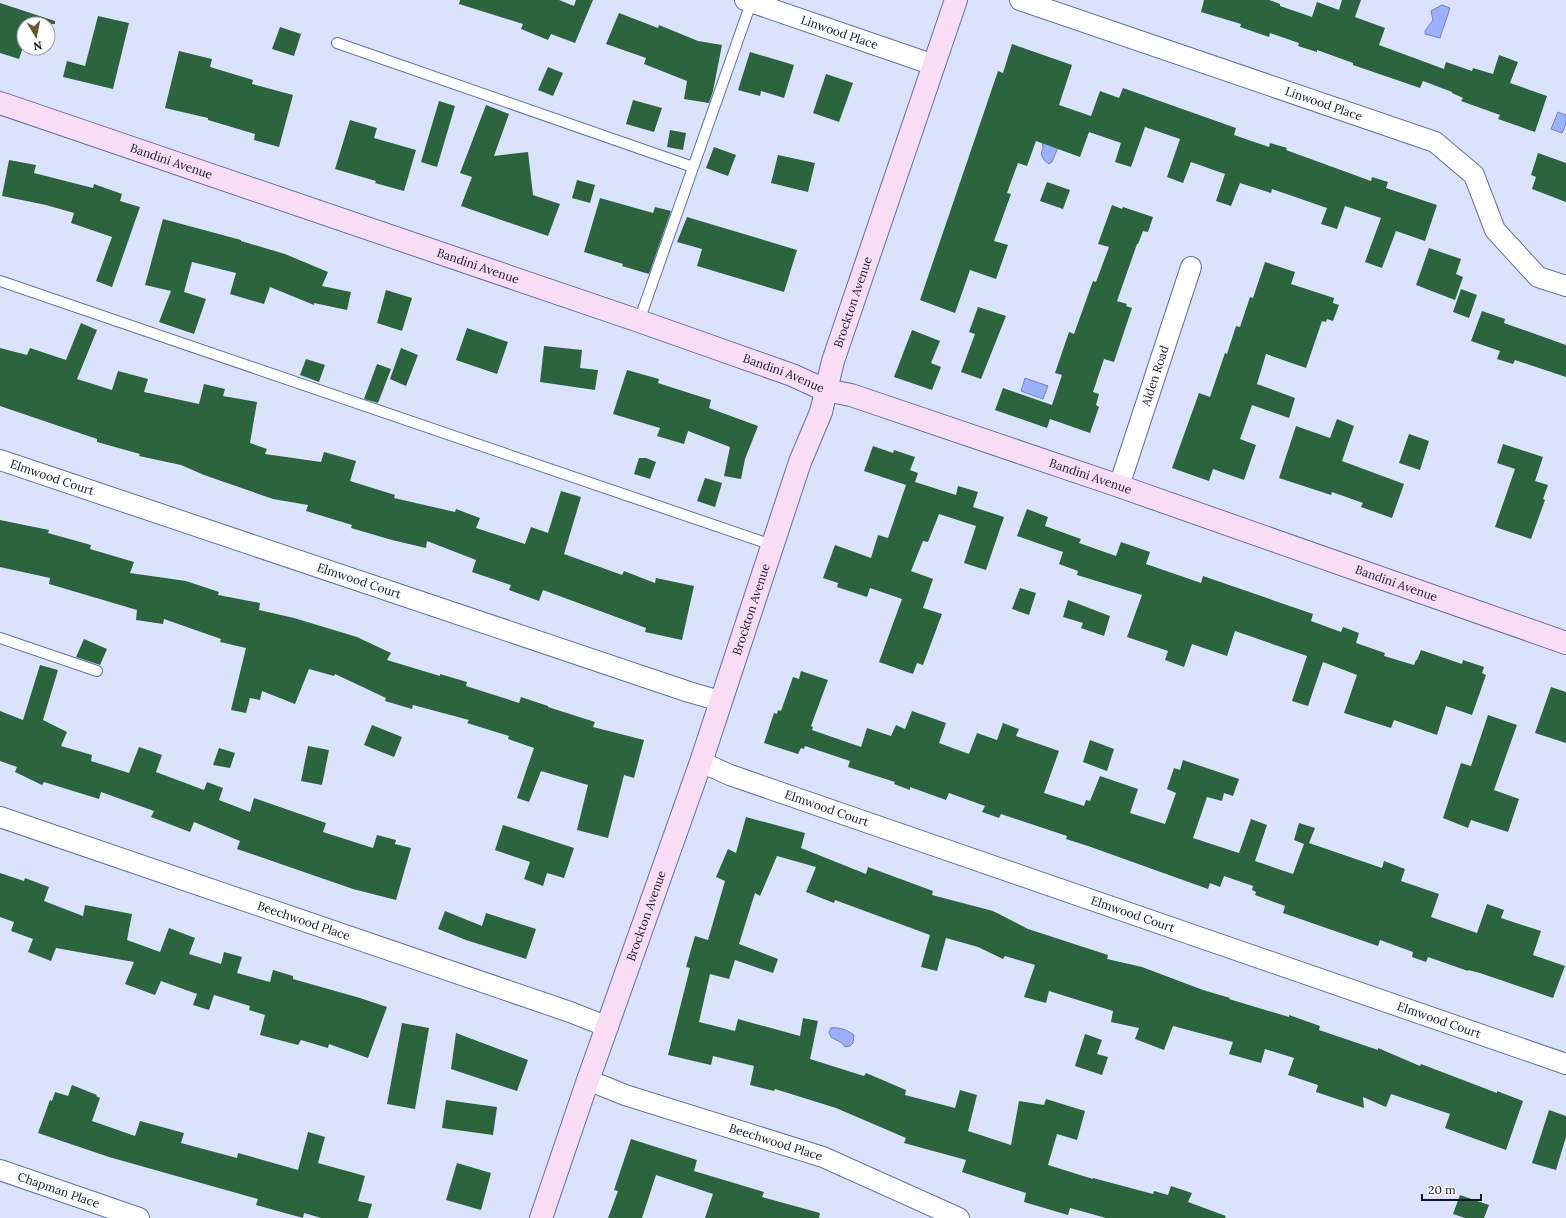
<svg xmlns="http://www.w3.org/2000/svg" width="1566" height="1218" font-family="Lora,serif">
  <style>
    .water { fill: #9bb1fe; stroke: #7182be }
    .building { fill: #2c643d }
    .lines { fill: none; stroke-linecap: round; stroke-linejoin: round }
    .lane-casing { stroke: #6271a7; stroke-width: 12 }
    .street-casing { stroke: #6271a7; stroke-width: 22 }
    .secondary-casing { stroke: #6271a7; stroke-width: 24 }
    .lane { stroke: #fff; stroke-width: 10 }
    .street { stroke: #fff; stroke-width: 20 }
    .secondary { stroke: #f8ddf5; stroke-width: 22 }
    .labels { text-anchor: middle; stroke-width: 4; stroke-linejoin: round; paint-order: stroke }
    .street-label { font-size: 12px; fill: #10152a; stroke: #fff }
  </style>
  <rect width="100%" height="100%" fill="#dbe3fc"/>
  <path class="water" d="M1442,5L1450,8L1440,38L1425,34V31L1433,20L1431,11Z
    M1558,112L1566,115V124L1562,133L1551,129Z
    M1042,141L1058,147L1052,162L1049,164L1044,160L1041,154L1043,148Z
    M1025,378L1048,386L1043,399L1021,391Z
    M831,1028C840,1027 847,1030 854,1035L853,1043L850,1046L845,1047L842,1043L831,1037L829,1032Z"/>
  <path class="building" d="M460,0H559L574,6L576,0H593L575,43L551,34L548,40L521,29L523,24L459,4Z
    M1204,0H1269L1280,4V6L1312,17L1317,2L1339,10L1342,0H1361L1355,17L1385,28L1379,45L1444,69L1446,62L1472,71L1473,68L1493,74L1499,55L1518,62L1510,83L1547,96L1535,132L1498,119L1500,115L1461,101L1463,98L1452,93V92L1423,81L1420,88L1353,65V63L1317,50V52L1298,46L1299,43L1270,33L1269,37L1240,27L1241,24L1201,12Z
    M0,3L55,21V24H24V44L19,59L0,53Z
    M619,13L658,28L659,25L698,41L722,45L713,91L709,103L684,99L687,81L644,64L646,58L606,44Z
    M98,16L129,23L113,89L63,77L67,61L85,66Z
    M280,27L301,34L294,56L272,49Z
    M1012,44L1072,65L1059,105L1091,116L1100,91L1119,98L1123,88L1236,128L1234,135L1269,147L1270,143L1287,148L1286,150L1371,181L1372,177L1388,182L1386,188L1437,205L1425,241L1396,231L1382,268L1365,262L1381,218L1345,206L1337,229L1321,224L1327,208L1272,189L1271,193L1240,183L1231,206L1216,201L1225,174L1191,162L1183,183L1167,177L1180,139L1145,127L1131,167L1115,162L1121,143L1089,132L1080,157L1036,141L1027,166L1018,163L1007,193L1011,194L994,241L1008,245L996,279L970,270L955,313L920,300L998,71L1003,73Z
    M179,51L212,59L210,67L253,80L252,84L293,95L279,147L254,140L255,134L208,120V118L165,108Z
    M750,52L794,65L784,98L761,91L760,96L738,90Z
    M548,67L563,73L553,96L538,90Z
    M826,74L853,83L839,122L813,113Z
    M633,100L662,108L654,132L626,124Z
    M439,101L455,106L437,167L421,162Z
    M486,105L509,114L494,156L528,152L533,195L560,204L548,236L461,206L472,177L460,173Z
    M350,120L377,128L374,138L416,150L404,191L375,183L376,181L335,169Z
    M670,130L686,133L683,150L667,147Z
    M714,147L736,155L728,176L706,168Z
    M1538,153L1566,163V202L1532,189L1536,177L1531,175Z
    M778,155L815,163L808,192L771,183Z
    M9,160L36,165L34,173L93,188L94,184L122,194L120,201L140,207L112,287L96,281L112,237L71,223L74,213L46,205L2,196Z
    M577,180L595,185L590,203L572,198Z
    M1047,182L1070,190L1063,209L1040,201Z
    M600,198L653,213L655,207L671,211L649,274L622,266L623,264L584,252Z
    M1112,205L1122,209L1123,207L1153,217L1148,232L1143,231L1138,244H1137L1117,301L1127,304L1126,306L1132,308L1114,362L1104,359L1093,392L1099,394L1096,405L1099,407L1090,433L1050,419L1047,428L995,410L1003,388L1052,405L1062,375L1055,373L1069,332L1074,334L1093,281L1096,282L1109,247L1098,244Z
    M687,217L797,250L784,292L697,266L702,249L677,242Z
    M163,219L241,240V241L285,254L328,272L322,286L351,292L347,310L314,303V305L270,287L264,304L230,294L236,273L192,262L184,292L206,299L194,334L159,322L171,291L145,285Z
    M1429,248L1461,259L1456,274L1463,277L1455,300L1416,285Z
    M1265,262L1295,272L1291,284L1334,298L1333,303L1339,305L1333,321L1327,319L1326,322L1322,321L1306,368L1266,354L1257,384L1295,398L1289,418L1252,405L1240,439L1256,445L1244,480L1213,469L1209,481L1172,468L1199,393L1210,397L1225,353L1227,354L1236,326L1240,327L1250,297L1253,298Z
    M1461,289L1477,295L1469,318L1453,312Z
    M386,290L412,298L402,331L377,323Z
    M978,307L1006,316L981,379L961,372L975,334L969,332Z
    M1482,311L1505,319L1504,323L1566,345V377L1515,360L1513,364L1497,359L1500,351L1471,341Z
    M81,323L97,330L77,379L112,390L118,371L148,379L144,392L199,404L204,384L225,389L223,396L257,402L250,443L267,449L265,454L321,462L324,452L356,461L350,481L395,495L394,498L455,512L456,509L480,518L476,528L525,544L531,527L548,533L561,491L581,497L564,554L622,575L624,571L655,583L656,578L694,586L682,640L645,632L646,628L543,590L539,601L509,590L511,585L472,572L476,560L427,541L426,548L392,540L351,528L352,525L306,511L308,505L273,499L204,475L181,465L139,456L140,454L97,442V439L0,406V348L27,355L30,348L66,360Z
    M467,328L508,342L497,374L456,360Z
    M912,330L940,341L931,363L941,367L932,390L894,377Z
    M544,346L582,350L580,368L598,370L595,390L540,382Z
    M401,348L418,355L406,386L390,379Z
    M306,359L325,365L319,382L300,375Z
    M377,364L391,369L378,403L364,399Z
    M627,370L659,379L658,383L711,400L709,408L758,426L745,459L741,479L724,476L730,447L688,431L684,444L657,436L660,428L613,414Z
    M1337,419L1354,426L1342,461L1404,484L1392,518L1361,507L1363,503L1332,492L1331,495L1279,478L1296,426L1330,438Z
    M1409,434L1429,441L1420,470L1399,463Z
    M1503,444L1543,457L1535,481L1548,485L1543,499L1545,500L1531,539L1495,527L1515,469L1497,463Z
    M873,446L893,453L894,450L915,457L910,470L918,473L915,482L956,495L958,486L978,492L973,507L1004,517L986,570L964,563L976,526L939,514L928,542L923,541L911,571L933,579L923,608L942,614L923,665L917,663L913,674L879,662L902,599L870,588L867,597L837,587L838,583L823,578L835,545L871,558L878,535L888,538L906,485L864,471Z
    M639,458H646L656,462L650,479L634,474Z
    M705,478L722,483L715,507L697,501Z
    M1027,509L1048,517L1045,526L1081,539L1079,543L1116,556L1121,542L1150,552L1146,564L1201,583L1203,576L1313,614L1311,621L1341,632L1343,627L1359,633L1356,643L1385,653L1384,656L1414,665L1416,660H1417L1421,650L1462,664L1463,660L1484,667L1482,673L1486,675L1472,715L1446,706L1437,735L1394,720L1391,728L1344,713L1357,675L1323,662L1308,706L1292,701L1307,656L1235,631L1227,656L1192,644L1184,667L1165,660L1168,651L1127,637L1142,595L1077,575L1078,571L1059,564L1063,552L1017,536Z
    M0,520L49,530L48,533L91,545L90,549L134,562L130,573L186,581L219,592L218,595L260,603L259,610L294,618L357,637L391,653L387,660L440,676V674L467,682L466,686L519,703L521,697L548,706V707L595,722L593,727L644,740L634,778L624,775L608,838L577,830L588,785L541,771L529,802L517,798L534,748L508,739L509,736L467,723L469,720L413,705L412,709L385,701L386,698L335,674L334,676L309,669L295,704L262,691L260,700L250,698L246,713L231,710L246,648L220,642L221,639L164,619L163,624L136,620L137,610L49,584L50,578L0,567Z
    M1020,588L1036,593L1029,615L1012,609Z
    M1068,600L1110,616L1104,636L1081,628L1083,623L1063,617Z
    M84,639L107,649L100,665L76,657Z
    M40,665L58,670L43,720L67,732L61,746L92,755L91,761L129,773L139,747L162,755L156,772L204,790L207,782L223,788L219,800L250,812L254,798L326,823L323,832L373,848L377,835L396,840L395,844L411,848L396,900L353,889L237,849L240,841L194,822L190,832L151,817L154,811L101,792L99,799L44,782L42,785L15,772L17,767L0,761V711L23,720Z
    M801,671L828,680L811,726L813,727L812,730L861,747L867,728L891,736L896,725L905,729L912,711L946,723L939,743L969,754L977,733L997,740L1003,723L1019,729L1016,736L1059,751L1044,793L1084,806L1086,800L1090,801L1100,776L1138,789L1130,813L1165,824L1176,793L1167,789L1174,768L1180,770L1183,760L1239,779L1233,796L1224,793L1222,801L1207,797L1193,838L1239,853L1251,819L1267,825L1255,861L1293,874L1304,844L1294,840L1299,823L1315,828L1309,843L1382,868L1384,861L1405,869L1401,881L1439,894L1431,917L1477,933L1487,904L1504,910L1501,918L1541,931L1533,955L1565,966L1553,998L1480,973L1468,970V971L1428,957L1426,962L1412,957L1413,952L1380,940L1378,946L1283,913L1285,906L1255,895L1256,892L1252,890L1253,886L1224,876L1220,887L1210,883L1208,889L1088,846L1066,839L1067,836L1001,814L999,818L982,812L985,806L949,793L946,800L910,787V790L894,784L895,782L848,767L850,761L805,746L804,749L801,748L798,754L764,743L774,713L777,714L778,710L781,711L793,677L799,679Z
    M1551,687L1566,692V743L1535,733Z
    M1488,715L1517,725L1494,790L1519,799L1508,832L1471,820L1468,828L1443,818L1461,763L1471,766Z
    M372,725L402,737L394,757L364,745Z
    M1090,740L1114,749L1107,771L1083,762Z
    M308,746L329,750L322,785L301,781Z
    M219,748L235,753L230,768L213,765Z
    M746,817L805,833L801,848L866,874L868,867L933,891L932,895L993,911L1028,929L1108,955L1107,959L1142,967L1203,990L1230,998L1229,999L1289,1017V1015L1320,1026L1319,1030L1378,1050V1048L1420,1066L1421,1064L1497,1093V1091L1523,1101L1506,1150L1445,1128L1450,1114L1391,1094L1386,1107L1363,1097L1364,1108L1316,1092L1318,1085L1288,1075L1294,1058L1265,1049L1261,1063L1229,1054L1233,1042L1173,1026L1164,1050L1135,1039L1139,1028L1111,1022L1113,1011L1049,991L1046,1003L1024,997L1035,965L1005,956L1003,959L978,947L946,938L937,971L921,967L930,935L835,900L834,903L806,892L816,867L777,856L760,896L755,893L739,944L778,959L773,973L735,960L729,979L710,974L699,1022L735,1031L738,1019L800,1036L803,1018L818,1021L810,1059L864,1076L866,1073L906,1090L905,1095L955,1108L960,1090L977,1095L968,1131L1011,1145L1019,1101L1044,1105L1046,1099L1085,1111L1077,1140L1057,1134L1048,1165L1093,1179V1178L1153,1194L1154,1191L1168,1195L1171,1186L1192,1193L1188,1202L1226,1216L1225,1218H1106L1070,1208L1068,1215L1024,1202L1026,1193L962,1172L966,1160L904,1143L906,1138L836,1108L775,1089L774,1091L750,1085L754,1066L713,1056L711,1065L668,1055L690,968L686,967L695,936L708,940L725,881L716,877L728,849L736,853Z
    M503,825L574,848L564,878L547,873L543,886L524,879L530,862L495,850Z
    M0,873L24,881L25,878L49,887L44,901L83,916L85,905L132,914L127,940L160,952L169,928L195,938L189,954L221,964L224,952L242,957L237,973L270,982L273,970L293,976V979L360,998L387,1007L368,1058L329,1044L328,1048L301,1040L298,1045L260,1035L265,1015L249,1010L250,1006L214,995L209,1010L193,1005L197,994L161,981L155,995L125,984L134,962L56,948L51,961L28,952L33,939L11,931L14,922L0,917Z
    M445,911L482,926L486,913L536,929L526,959L466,940L438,929Z
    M402,1023L429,1028L415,1109L387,1104Z
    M456,1033L528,1060L517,1091L451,1069Z
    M1085,1034L1102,1040L1097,1054L1108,1057L1102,1075L1075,1066Z
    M72,1085L97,1095L96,1096L100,1098L92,1121L135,1136L140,1121L184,1133L181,1143L237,1158L238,1153L298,1170L308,1132L325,1137L318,1163L365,1176L358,1201L372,1204L368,1218H321L304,1213L303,1218L256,1205L258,1199L109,1157L38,1133L50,1100L52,1101L55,1092L68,1096Z
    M446,1100L497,1107L493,1135L442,1128Z
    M1549,1110L1566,1116V1137L1556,1170L1532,1163Z
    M631,1139L697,1160L694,1171L764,1192L762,1197L820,1213L819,1218H705L713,1194L656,1175L642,1218H608L618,1191L614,1190Z
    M457,1163L491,1173L481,1210L446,1200Z
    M1460,1195L1489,1205L1484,1218H1465L1453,1214Z"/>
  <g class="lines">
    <g class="lane-casing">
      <path id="lane" d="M337,43L693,167
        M0,281L772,545
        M639,321L752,0
        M0,638L97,671"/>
    </g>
    <g class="street-casing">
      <g id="street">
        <path id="s1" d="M745,0L934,65"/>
        <path id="s2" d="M1020,0L1435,142L1474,175L1495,230L1538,277L1566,286"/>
        <path id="s3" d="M0,460L689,692L720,701"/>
        <path id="s4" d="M1119,486L1191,267"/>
        <path id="s5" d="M701,762L730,775L1566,1064"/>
        <path id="s6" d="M0,817L570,1012L608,1027"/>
        <path id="s7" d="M588,1080L625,1095L823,1157L959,1218"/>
        <path id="s8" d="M0,1170L139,1218"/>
      </g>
    </g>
    <g class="secondary-casing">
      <g id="secondary">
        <path id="s9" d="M0,103L639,321L792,375L825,390L851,395L1119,486L1566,643"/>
        <path id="s10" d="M541,1218L588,1080L701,762L800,462L821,412L833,361L956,0"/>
      </g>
    </g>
    <use href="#lane" class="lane"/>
    <use href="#street" class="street"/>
    <use href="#secondary" class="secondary"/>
  </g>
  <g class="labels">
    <g class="street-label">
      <text dy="4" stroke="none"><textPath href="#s1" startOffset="100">Linwood Place</textPath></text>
      <text dy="4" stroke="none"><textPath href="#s2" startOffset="321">Linwood Place</textPath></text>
      <text dy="4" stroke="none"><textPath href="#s9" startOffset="181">Bandini Avenue</textPath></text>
      <text dy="4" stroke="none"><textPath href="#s9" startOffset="505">Bandini Avenue</textPath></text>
      <text dy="4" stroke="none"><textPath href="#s10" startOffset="968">Brockton Avenue</textPath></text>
      <text dy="4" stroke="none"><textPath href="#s9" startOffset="829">Bandini Avenue</textPath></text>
      <text dy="4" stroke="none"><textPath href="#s4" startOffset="116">Alden Road</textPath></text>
      <text dy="4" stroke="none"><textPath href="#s9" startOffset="1153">Bandini Avenue</textPath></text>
      <text dy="4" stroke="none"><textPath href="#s3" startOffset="55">Elmwood Court</textPath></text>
      <text dy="4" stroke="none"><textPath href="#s3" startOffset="379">Elmwood Court</textPath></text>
      <text dy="4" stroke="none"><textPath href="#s9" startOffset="1477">Bandini Avenue</textPath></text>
      <text dy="4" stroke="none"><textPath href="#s10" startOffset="644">Brockton Avenue</textPath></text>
      <text dy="4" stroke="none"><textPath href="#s5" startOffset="134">Elmwood Court</textPath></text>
      <text dy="4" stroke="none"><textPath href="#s5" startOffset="458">Elmwood Court</textPath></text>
      <text dy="4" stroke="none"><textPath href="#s10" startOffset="320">Brockton Avenue</textPath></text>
      <text dy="4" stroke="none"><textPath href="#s6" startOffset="321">Beechwood Place</textPath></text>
      <text dy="4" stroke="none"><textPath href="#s5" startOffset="782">Elmwood Court</textPath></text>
      <text dy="4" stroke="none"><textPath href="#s7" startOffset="198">Beechwood Place</textPath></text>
      <text dy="4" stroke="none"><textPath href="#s8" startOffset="62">Chapman Place</textPath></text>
    </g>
  </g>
  <g transform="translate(36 36) rotate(170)"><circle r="19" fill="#ffffff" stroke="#9fa1aa"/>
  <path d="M0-3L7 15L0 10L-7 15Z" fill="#695826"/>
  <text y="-6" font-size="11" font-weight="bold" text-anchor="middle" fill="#10152a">N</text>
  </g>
  <path d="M1422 1194v6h59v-6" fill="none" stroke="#10152a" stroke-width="2"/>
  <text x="1428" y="1194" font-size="12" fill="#10152a" stroke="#ffffff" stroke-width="3" paint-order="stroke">20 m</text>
</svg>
